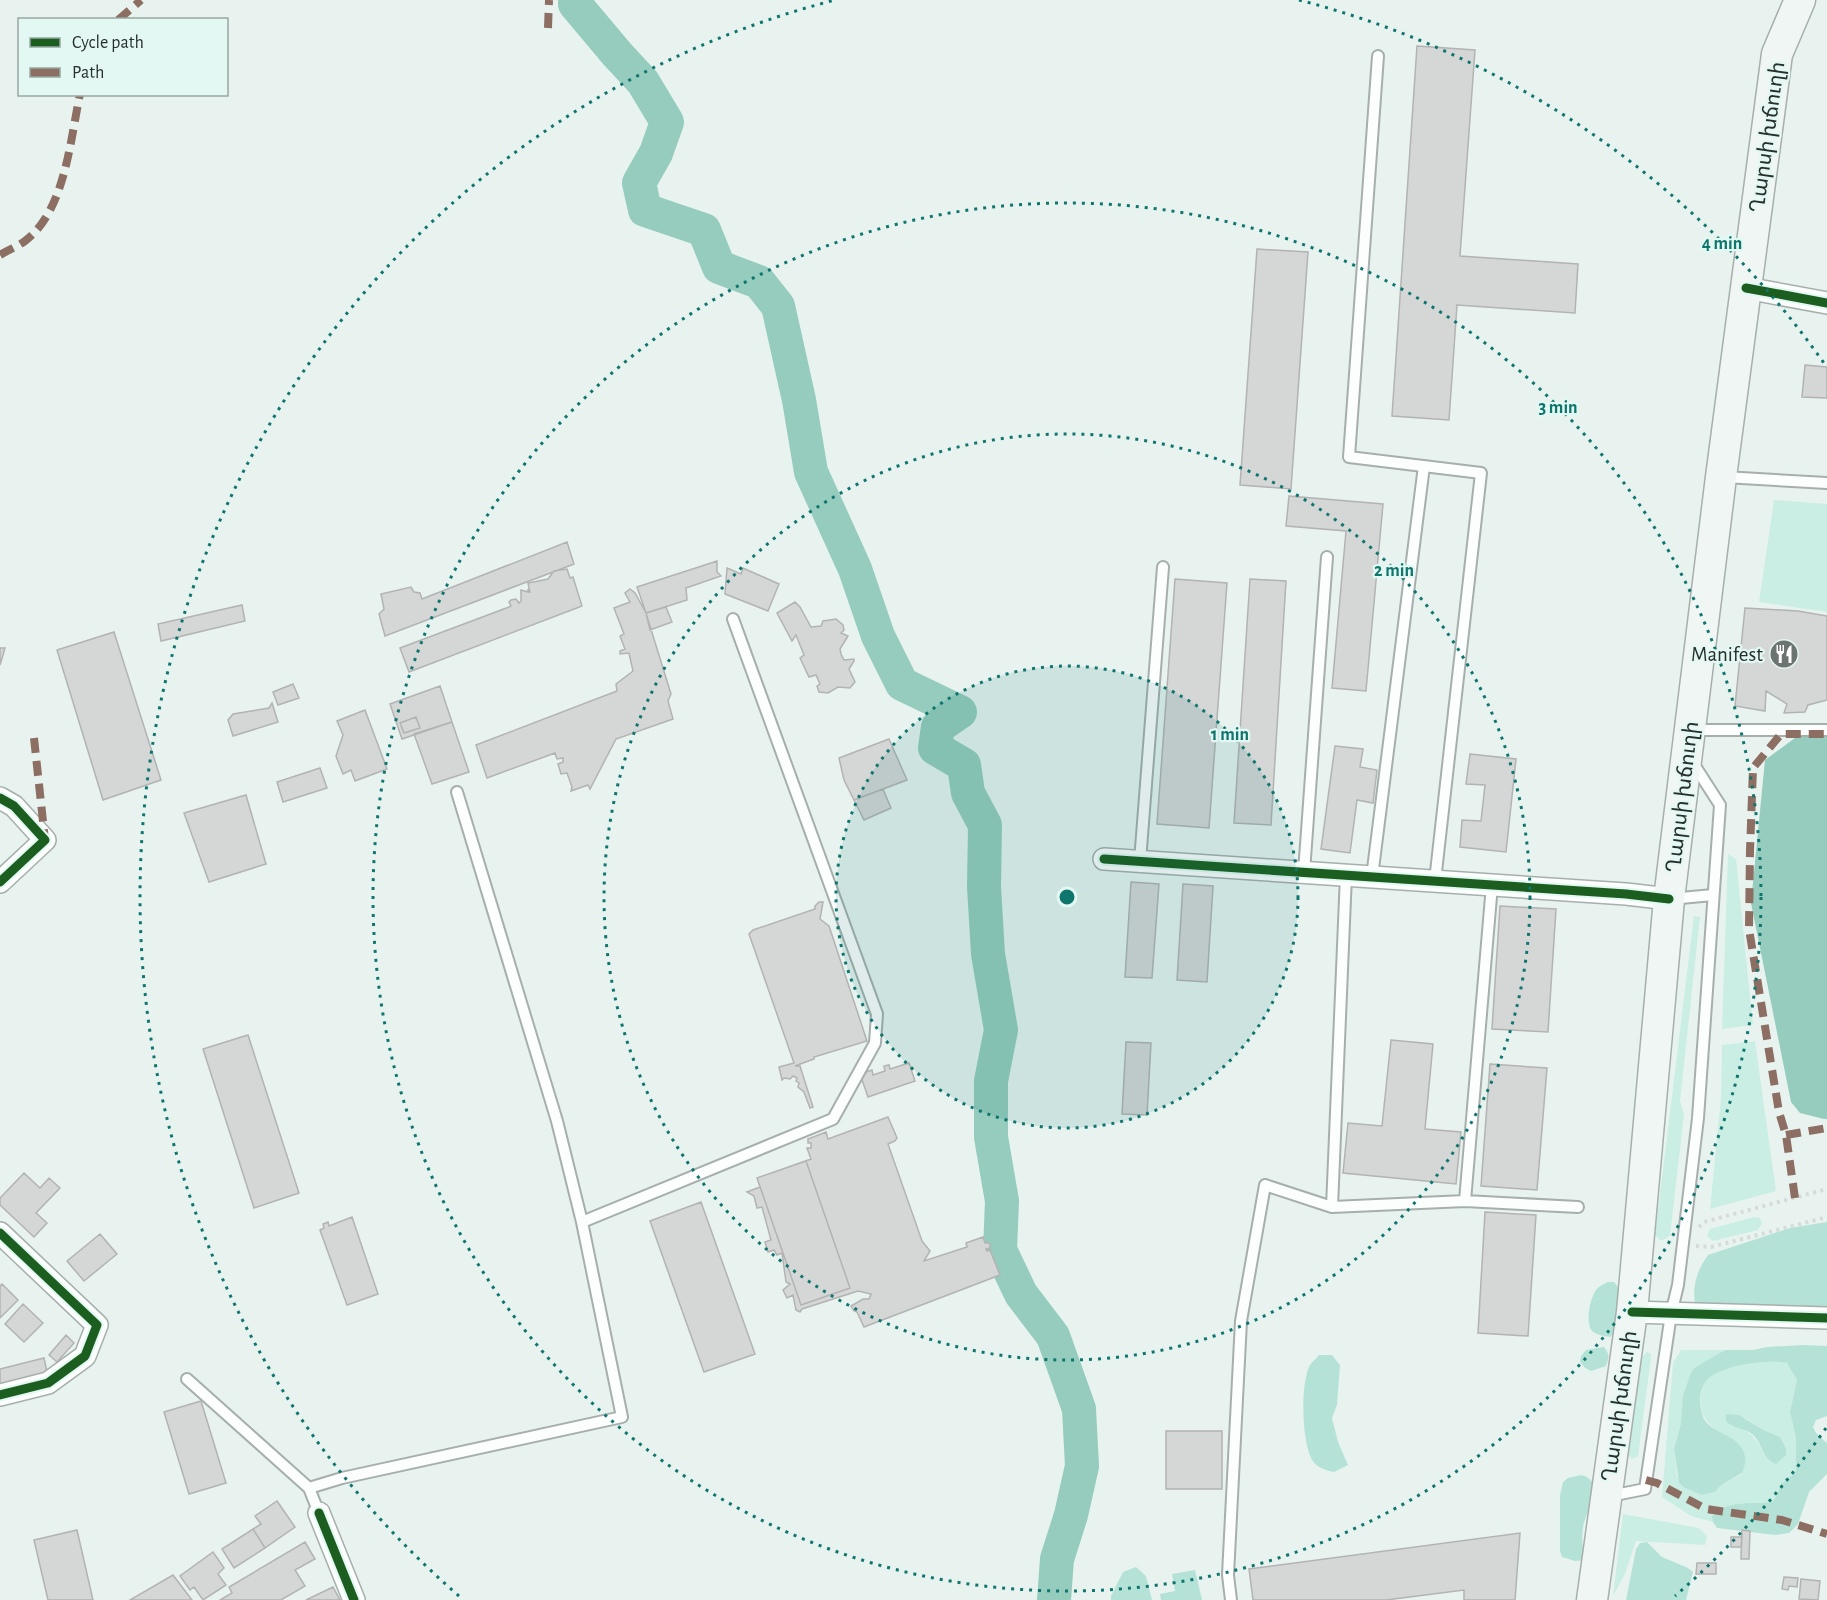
<svg xmlns="http://www.w3.org/2000/svg" width="1827" height="1600" font-family="'Alegreya Sans','Noto Sans Armenian',sans-serif">
  <style>
    .green { fill: #caeee4; fill-rule: evenodd }
    .forest { fill: #b5e2d7 }
    .water { fill: #95ccbe }
    .lines { fill: none; stroke-linecap: round; stroke-linejoin: round }
    .river { stroke: #95ccbe; stroke-width: 34 }
    .building { fill: #d5d6d6; stroke: #b2b3b2; stroke-width: 1.5 }
    .lane-casing { stroke: #a6afac; stroke-width: 14 }
    .street-casing { stroke: #a6afac; stroke-width: 24 }
    .secondary-casing { stroke: #a6afac; stroke-width: 33 }
    .path { stroke: #d6dad8; stroke-width: 4; stroke-dasharray: 3 4.5; stroke-linecap: butt }
    .lane { stroke: #fcfdfd; stroke-width: 10 }
    .street { stroke: #fcfdfd; stroke-width: 21 }
    .secondary { stroke: #f0f6f4; stroke-width: 30 }
    .quiet { stroke: #8d6e63; stroke-width: 8; stroke-dasharray: 15 8; stroke-linecap: butt }
    .cycleway-casing { stroke: #e3f8f2; stroke-width: 13 }
    .cycleway { stroke: #1b5e20; stroke-width: 9 }
    .ring { fill: none; stroke: #0f766e; stroke-width: 3; stroke-dasharray: 3 6 }
    .labels { text-anchor: middle; stroke-width: 4.5; stroke-linejoin: round; paint-order: stroke }
    .street-label { font-size: 21px; fill: #272f2d; stroke: #e3f8f2 }
    .poi-label { font-size: 21px; fill: #272f2d; stroke: #e3f8f2; text-anchor: end }
    .centre { fill: #0f766e; stroke: #e3f8f2; stroke-width: 3 }
    .ring-label { font-size: 18px; text-anchor: middle; font-weight: bold; fill: #0f766e; stroke: #e3f8f2; stroke-width: 4.5; stroke-linejoin: round; paint-order: stroke }
  </style>
  <rect width="100%" height="100%" fill="#e8f3f0"/>
  <path class="green" d="M1774,500L1827,504V612L1759,602Z
    M1728,854L1736,859L1753,1025L1722,1029Z
    M1694,916L1700,917L1680,1101L1684,1114L1670,1236L1661,1241L1655,1235Z
    M1755,1041L1776,1191L1710,1209L1721,1098L1722,1045Z
    M1754,1217L1760,1218L1762,1223L1758,1230L1713,1241L1707,1236L1710,1229Z
    M1681,1350H1725L1693,1369L1685,1388L1681,1423L1674,1449L1677,1477L1691,1490L1702,1495L1715,1492L1720,1486L1742,1474L1731,1439C1711,1429 1697,1417 1701,1393C1702,1388 1703,1384 1707,1380C1720,1365 1769,1359 1788,1363L1797,1380L1790,1412L1796,1438V1472L1781,1484L1776,1497L1772,1502L1743,1503L1713,1516V1522L1691,1516L1662,1497L1673,1363ZM1745,1418L1762,1430L1765,1455C1756,1439 1750,1428 1730,1426Z
    M1647,1352L1651,1354V1358L1638,1456L1632,1459L1628,1455L1640,1359Z
    M1623,1514L1699,1528L1707,1536L1705,1545L1636,1541L1625,1574L1613,1596Z"/>
  <path class="forest" d="M1827,1222V1308L1695,1304C1692,1286 1697,1270 1708,1255L1790,1228Z
    M1608,1282H1614L1622,1292L1624,1324L1610,1337C1604,1336 1597,1335 1592,1331C1585,1323 1590,1298 1596,1290C1599,1286 1604,1284 1608,1282Z
    M1803,1345L1827,1346V1416L1816,1420L1813,1427L1816,1433L1827,1443V1474L1809,1492L1798,1524L1789,1533L1775,1535L1717,1528L1713,1522L1712,1516C1727,1500 1752,1504 1772,1502L1776,1497L1781,1484L1796,1472V1438L1790,1412L1797,1380L1787,1363C1769,1359 1721,1365 1707,1380C1702,1385 1700,1394 1700,1401C1700,1406 1702,1415 1704,1419C1713,1433 1732,1434 1741,1447C1747,1456 1746,1464 1742,1473L1720,1486L1715,1492L1702,1495L1685,1488L1679,1483L1674,1449L1681,1423L1683,1395L1690,1375L1693,1369L1699,1365L1725,1350H1753L1767,1347Z
    M1604,1347C1610,1354 1609,1358 1606,1366L1591,1371L1585,1368L1580,1362L1581,1356L1586,1350Z
    M1319,1355H1332L1340,1365L1337,1405L1332,1418L1338,1442L1348,1465L1334,1472C1325,1470 1316,1468 1311,1458C1302,1440 1300,1383 1310,1365C1312,1362 1317,1358 1319,1355Z
    M1726,1414L1739,1415L1763,1430L1780,1437L1786,1449V1455L1776,1464C1763,1459 1763,1447 1755,1437C1747,1427 1734,1430 1726,1421Z
    M1581,1475C1606,1481 1588,1508 1584,1523C1581,1534 1582,1550 1586,1560L1575,1561L1562,1557L1560,1551V1495L1563,1482L1568,1478Z
    M1647,1542L1662,1557L1688,1568L1693,1572L1686,1600H1626L1636,1549L1640,1543Z
    M1136,1567L1146,1576L1152,1600H1111V1596L1123,1572Z
    M1195,1570L1202,1600H1161L1160,1594L1175,1591L1172,1574Z"/>
  <path class="water" d="M1799,735H1827V1119H1824L1800,1113L1791,1102L1751,903L1765,760Z"/>
  <g class="lines">
    <path class="river" d="M575,0V4L617,54L643,82L667,122L656,153L639,183L645,210L704,230L719,267L759,282L778,306L799,400L811,472L855,569L878,636L902,684L960,712L938,727L935,748L964,765L968,793L985,825L984,887L988,954L1001,1030L991,1081V1137L1002,1201L1000,1250L1021,1294L1053,1336L1079,1409L1082,1466L1071,1515L1057,1559L1054,1600"/>
  </g>
  <path class="building" d="M1417,46L1475,50L1460,256L1578,264L1575,313L1457,305L1449,420L1392,416Z
    M1257,249L1308,252L1291,489L1240,485Z
    M1805,365L1827,367V398L1802,397Z
    M1289,496L1383,504L1366,691L1332,688L1346,531L1286,526Z
    M567,542L574,564L385,636L379,614L384,609L381,594L411,587L414,592L420,593L422,599Z
    M717,561V572L721,576L686,588L687,600L646,613L637,587Z
    M727,568L741,574L743,568L779,584L768,611L725,594Z
    M567,569L570,578L573,577L582,606L409,672L400,648L509,607L511,606L509,602L511,600L516,599L519,603L521,601V590L528,592V589L530,593L528,583L548,579L554,571Z
    M1175,579L1227,583L1209,828L1157,824Z
    M1250,579L1286,581L1271,825L1234,823Z
    M630,589L635,593L646,613L671,694L668,701L673,719L616,739L590,789L588,785L571,791L572,787L567,773L561,774L558,764L563,762V758L557,759L555,753L487,778L476,745L617,691L616,684L633,671L629,653L620,654V651L625,649L620,636L624,634L614,608L630,602L625,593Z
    M795,602L800,607L811,627L821,626L823,621L836,619L843,625L844,630L841,633L848,636L840,649L841,654L844,660L854,659V661L849,669L855,682L850,688L838,687L828,693L819,692L817,686L820,684L816,675L809,677L800,658L804,655L796,635L792,641L777,613Z
    M242,605L245,621L161,641L158,624Z
    M666,607L672,622L650,630L646,613Z
    M1745,608L1798,611L1827,616V700L1808,705L1805,712L1784,713L1787,704L1766,691L1765,711L1735,706Z
    M114,632L161,780L103,800L57,650Z
    M0,648H5L0,665Z
    M293,684L299,698L278,705L273,692Z
    M440,686L452,722L402,739L390,704Z
    M272,703L278,722L233,736L228,720L233,714L269,708Z
    M365,710L387,769L355,781L351,770L343,774L336,756L343,735L337,721Z
    M416,717L420,728L404,733L400,723Z
    M452,722L469,772L432,784L414,734Z
    M889,739L907,780L854,800L844,780L839,758Z
    M1335,746L1363,749L1360,767L1377,770L1373,803L1357,800L1350,853L1321,849Z
    M1470,754L1516,759L1506,852L1460,847L1462,820L1481,821L1485,785L1466,784Z
    M320,768L327,788L283,802L277,782Z
    M883,789L891,808L864,820L854,800Z
    M246,795L266,864L209,882L184,813Z
    M1131,882L1159,884L1152,978L1125,977Z
    M1183,884L1213,886L1207,982L1177,980Z
    M819,902H823L820,919L829,926L867,1041L814,1057V1059L795,1066H800L813,1107L810,1108L804,1092L798,1087L799,1083L796,1081L797,1078L793,1076L790,1079L784,1078L782,1080L779,1067L794,1063L749,934L753,930L815,909V906Z
    M1500,906L1556,909L1548,1032L1492,1029Z
    M248,1035L299,1193L254,1208L203,1049Z
    M1391,1040L1433,1044L1425,1129L1461,1132L1456,1184L1343,1173L1348,1123L1382,1126Z
    M1126,1042L1151,1043L1147,1115L1122,1114Z
    M909,1063L915,1081L868,1097L860,1074L872,1070L873,1075L885,1071L884,1066L889,1065L890,1069Z
    M1490,1064L1547,1068L1537,1190L1481,1186Z
    M888,1117L897,1138L895,1141L888,1144L922,1241L930,1251L924,1261L967,1247L966,1243L983,1237L985,1243H990V1248L986,1249L987,1251L990,1250L1000,1275L864,1327L857,1312L854,1311L851,1306L863,1299H869L871,1294L858,1291L802,1309L800,1312L796,1310L793,1295L787,1298L783,1290L790,1284L786,1282L782,1253L777,1255L774,1250L768,1252L765,1242L771,1240L762,1207L757,1208L754,1196L747,1192L760,1187L757,1178L811,1159L807,1148H811V1143H808V1139L826,1132L828,1139Z
    M806,1161L850,1288L801,1305L757,1178Z
    M24,1173L40,1188L49,1178L60,1188L36,1213L47,1223L34,1237L0,1205V1198Z
    M701,1202L755,1354L704,1372L650,1221Z
    M1485,1212L1536,1215L1528,1336L1478,1333Z
    M352,1217L378,1294L347,1305L320,1230L324,1228L323,1224L328,1222L329,1226Z
    M100,1234L117,1254L84,1281L67,1261Z
    M2,1284L18,1300L0,1318V1286Z
    M23,1304L43,1323L24,1342L5,1324Z
    M66,1335L74,1343L57,1362L49,1355Z
    M44,1358L47,1372L0,1384V1369Z
    M201,1401L226,1483L189,1494L164,1412Z
    M1166,1431H1222V1489H1166Z
    M277,1501L295,1527L265,1548L253,1529L261,1524L255,1516Z
    M253,1529L265,1548L234,1568L222,1549Z
    M77,1530L93,1600H48L34,1540Z
    M1742,1530L1750,1531L1749,1559H1741Z
    M1520,1533L1515,1600H1464V1590L1386,1600H1253L1249,1569Z
    M1731,1537H1742L1741,1547H1731Z
    M305,1542L315,1559L295,1570L305,1586L281,1600H220L232,1593L229,1587Z
    M213,1552L224,1568L218,1574L226,1585L203,1600L194,1587L190,1590L180,1576Z
    M1697,1563H1716V1574H1696Z
    M173,1575L192,1600H130Z
    M1784,1577L1798,1578L1797,1587L1789,1586L1788,1590L1782,1589Z
    M1801,1579L1820,1581L1818,1600L1799,1599Z
    M333,1587L340,1600H306Z"/>
  <g class="lines">
    <g class="lane-casing">
      <path id="lane" d="M1378,56L1349,457L1481,473L1435,881
        M1724,477L1827,483
        M1692,730H1827
        M1140,861L1163,567
        M1304,872L1327,557
        M1372,877L1424,466
        M1670,899L1713,895
        M1465,1201L1492,885
        M1332,1207L1346,875
        M582,1222L833,1119L875,1043L877,1014L733,619
        M187,1379L309,1488L319,1513
        M309,1488L342,1478L622,1417L582,1222L557,1121L457,792
        M1610,1496L1645,1489L1671,1314L1678,1285L1698,1118L1720,805L1693,763
        M1231,1600L1228,1575L1241,1321L1265,1185L1332,1207L1465,1201L1578,1207"/>
    </g>
    <g class="street-casing">
      <path id="street" d="M1746,288L1827,303
        M0,798L14,806L45,840L0,882
        M1104,859L1626,894L1669,899
        M0,1233L97,1325L85,1356L48,1383L0,1395
        M1632,1312L1827,1318
        M319,1513L354,1600"/>
    </g>
    <g class="secondary-casing">
      <path id="secondary" d="M1592,1600L1632,1312L1669,899L1721,477L1777,54L1800,0"/>
    </g>
    <path class="path" d="M1699,1227L1704,1222L1827,1189
      M1696,1246L1711,1247L1827,1217"/>
    <use href="#lane" class="lane"/>
    <use href="#street" class="street"/>
    <use href="#secondary" class="secondary"/>
    <path class="quiet" d="M118,20L141,0
      M548,28L549,0
      M0,255C8,250 17,247 25,241C65,211 70,141 80,94
      M34,738L45,840
      M1786,1135L1827,1128
      M1795,1198L1786,1135L1779,1112L1749,929L1750,851L1753,768L1781,734H1827
      M1646,1480L1657,1483L1706,1509L1782,1520L1827,1534"/>
    <g class="cycleway-casing">
      <path id="cycleway" d="M1746,288L1827,303
        M0,798L14,806L45,840L0,882
        M1104,859L1626,894L1669,899
        M0,1233L97,1325L85,1356L48,1383L0,1395
        M1632,1312L1827,1318
        M319,1513L354,1600"/>
    </g>
    <use href="#cycleway" class="cycleway"/>
  </g>
  <circle cx="1067" cy="897" r="231" fill="#0f766e" fill-opacity=".12"/>
  <g class="ring">
    <circle cx="1067" cy="897" r="231"/>
    <circle cx="1067" cy="897" r="463"/>
    <circle cx="1067" cy="897" r="694"/>
    <path d="M1826 1428A926 926 0 0 1 1675 1596M459 1596A926 926 0 0 1 835 0M1299 0A926 926 0 0 1 1826 366"/>
  </g>
  <defs>
    <g id="restaurant-disc" transform="scale(1.5)"><circle r="9.5" fill="#6b7471" stroke="#e3f8f2"/><path d="M-5-6h1v4h1v-4h1v4h1v-4h1v5L-1.5 .5V6h-2V.5L-5-1ZM5-6V6H3V1.5H1.5Q1.5-4 5-6Z" fill="#fff"/></g>
  </defs>
  <g fill-rule="evenodd">
    <use href="#restaurant-disc" x="1784" y="654"/>
  </g>
  <g class="labels">
    <g class="street-label">
      <text transform="translate(1767 137) rotate(-82)" y="7">Ղարսի խճուղի</text>
      <text transform="translate(1682 797) rotate(-83)" y="7">Ղարսի խճուղի</text>
      <text transform="translate(1619 1406) rotate(-82)" y="7">Ղարսի խճուղի</text>
    </g>
    <g class="poi-label">
      <text x="1763" y="661">Manifest</text>
    </g>
  </g>
  <circle cx="1067" cy="897" r="9" class="centre"/>
  <g class="ring-label">
    <text x="1722" y="249">4 min</text>
    <text x="1558" y="413">3 min</text>
    <text x="1394" y="576">2 min</text>
    <text x="1230" y="740">1 min</text>
  </g>
  <rect x="18" y="18" width="210" height="78" fill="#e3f8f2" stroke="#98a8a3" stroke-width="1.5"/>
  <rect x="30" y="38" width="30" height="9" fill="#1b5e20" stroke="#98a8a3" stroke-width="1.5"/>
  <text x="72" y="48" font-size="18" fill="#272f2d">Cycle path</text>
  <rect x="30" y="68" width="30" height="9" fill="#8d6e63" stroke="#98a8a3" stroke-width="1.5"/>
  <text x="72" y="78" font-size="18" fill="#272f2d">Path</text>
</svg>
